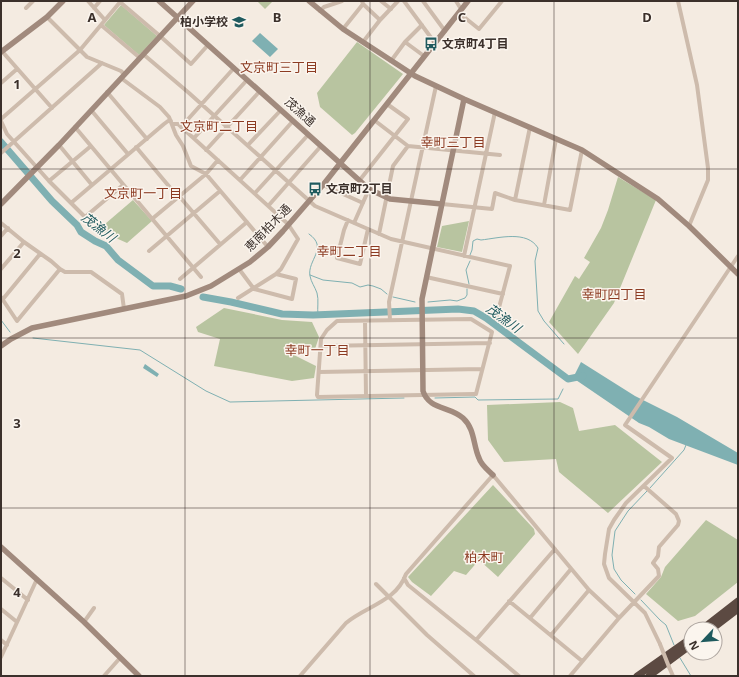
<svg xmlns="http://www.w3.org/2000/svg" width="739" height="677" font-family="'Noto Sans','Noto Sans JP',sans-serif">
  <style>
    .green { fill: #b8c4a0 }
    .water { fill: #7fb0b2 }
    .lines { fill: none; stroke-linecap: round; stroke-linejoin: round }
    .stream { stroke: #7fb0b2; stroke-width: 1 }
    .river { stroke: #7fb0b2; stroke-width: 7 }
    .street { stroke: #cdbbac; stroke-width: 4 }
    .secondary { stroke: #a18a7d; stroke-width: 5.5 }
    .highway { stroke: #5c4a42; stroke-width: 7 }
    .street-bridge { stroke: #cdbbac; stroke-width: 4 }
    .grid { fill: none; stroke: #3b302b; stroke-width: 1; stroke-opacity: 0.55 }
    .labels { text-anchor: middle; stroke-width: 3; stroke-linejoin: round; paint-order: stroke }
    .poi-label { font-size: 12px; font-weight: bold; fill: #3b302b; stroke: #fbf5ee; text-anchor: start }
    .street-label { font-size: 12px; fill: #3b302b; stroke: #fbf5ee }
    .neighbourhood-label { font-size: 13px; fill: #8c3b22; stroke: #fbf5ee }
    .water-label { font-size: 13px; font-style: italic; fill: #1f5a5e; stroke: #fbf5ee }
    .grid-label { font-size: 13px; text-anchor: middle; font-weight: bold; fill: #3b302b; stroke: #fbf5ee; stroke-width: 3; stroke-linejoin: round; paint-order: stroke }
  </style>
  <rect width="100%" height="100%" fill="#f4ebe1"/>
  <path class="green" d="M257,1H273L265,9Z
    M121,5L157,36L139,55L104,25Z
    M357,42L403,74L355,133L352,135L320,107L317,93Z
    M618,177L656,200L614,303L578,354L549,322L575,276L579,279L590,262L584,258L601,228L608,210Z
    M133,200L152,221L127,243L98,230Z
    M469,221L462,252L437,247L442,226Z
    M224,308L282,320L312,322L319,337L315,349L293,351L294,355L316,366L314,378L292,381L214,366L220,339L198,332L196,327Z
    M560,402L573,408L579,431L615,425L662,462L608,513L559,472L556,459L504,462L488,440L487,405Z
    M493,485L534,529L535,534L498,577L479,560L466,575L454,571L431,596L412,582L408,577Z
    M706,520L738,540V582L695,616L678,621L646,594L661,577L665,567Z"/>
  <path class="water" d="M260,33L278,49L270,57L252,41Z
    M581,362L635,396L677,417L738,453V465L669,439L649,427L639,423L573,378Z
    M145,364L159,374L157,377L143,368Z"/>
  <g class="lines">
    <path class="stream" d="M309,234C329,248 307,260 310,276C311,282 315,287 317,293C319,300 317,308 318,315
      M470,255L472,250L473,241L477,239L481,240C499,238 527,230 538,248L535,261L538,311L544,321L564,344
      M310,275L323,280L352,283L360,287L368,285L373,286L381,289L387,294
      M469,284L466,270L470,261
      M393,297L415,302
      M428,302L450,300L457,301L465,298L467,295V289
      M1,320L10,332
      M33,338L140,350L206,391L230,402L404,398
      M435,398L475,397L478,400L558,399L563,389
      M650,488L684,450L686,445
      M635,594L621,580L614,569L612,555L615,531L628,511L647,491
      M641,600L660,620L666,625L674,645
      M680,658L691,676"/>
    <path class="river" d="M1,142L52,201L77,225L81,232L95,241L106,246L118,260L153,286H170L181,289
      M203,297L231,302L282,314L313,315L458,309L474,311L486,318L568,379L583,376"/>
    <path class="street" d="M88,1L105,20
      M381,1L391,9
      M404,1L435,43
      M423,1L445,31
      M456,1L461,9
      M678,1L697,85L708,168V180L689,226
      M120,2L160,36L191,64L208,45
      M363,4L380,20
      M26,8L33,1
      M94,8L100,1
      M320,11L324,7L342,1
      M459,13L479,29L502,1
      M47,17L87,57L121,71L124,74
      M101,25L140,58
      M343,29L363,4L362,1
      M363,42L380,20L398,1
      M405,42L424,56
      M1,50L52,108
      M143,54L189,93L315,206L391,239L510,266L496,319
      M391,61L405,42L422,25
      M121,78L160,107L169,117L176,135L183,146L191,166L206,174L268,247
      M1,83L17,69
      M107,92L147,139
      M91,110L128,154
      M1,119L80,50L121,1
      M374,120L408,146L500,155
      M1,121L7,134L49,181L91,146
      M172,124H178L288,224L298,239L281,269L276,274L296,279L292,299L254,289L239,269
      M75,127L201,277
      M181,127L234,68
      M194,138L247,80
      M59,145L92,185
      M248,145L281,110
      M136,147L178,197
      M206,150L260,91
      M1,153L102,63
      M240,180L293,121
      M49,181L71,203L164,124L168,121H171
      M359,181L408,119L387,104
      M323,185L363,203
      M255,193L308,135
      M179,196L220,244
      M515,200L530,127
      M71,203L85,217L123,185
      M442,204L492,209L495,193L515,200L570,210L582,150
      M269,205L321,146
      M544,205L556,139
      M152,219L206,174L218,160
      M348,220L344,230L337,258L360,264L368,229
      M1,223L24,242L51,261L60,269L65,272H91L122,294L124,309
      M354,223L369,189
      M379,234L393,166L408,146
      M1,236L8,228
      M149,251L220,191
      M464,256L495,112
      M1,269L24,242
      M426,277L503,294
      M180,279L247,222
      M1,297L17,321L60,269
      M238,298L276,274
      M3,299L40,254
      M471,319L492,332L476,394H474L318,397L317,395L321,339L327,330L337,321Z
      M390,320L389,302L436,86
      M365,321L366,396
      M321,346L490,343
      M319,372L482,369
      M1,578L28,600
      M404,578L408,585L476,640
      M376,584L427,635L474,676
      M509,601L582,661
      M1,609L17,622
      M530,618L571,569
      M84,622L94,608
      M551,635L589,590
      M1,640L7,645
      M660,644L645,613L609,578L604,564L605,554L609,529L614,520L626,503L672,458L625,425L738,256
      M1,657L37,579
      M669,667L673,676
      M104,676L120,658
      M300,676L346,623C366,606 396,602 406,574L493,475L589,590L619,618
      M519,676L476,640L555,549
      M570,676L619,618L659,576L658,569L653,563L658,556L659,547L678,525L679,521L676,514L644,486"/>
    <path class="secondary" d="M159,1L369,189L390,199L442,204
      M309,1L343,29L415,76L464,99L582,150L658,199L689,226L738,274
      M1,52L47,17L63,1
      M464,99L422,299L423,391C429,410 450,406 463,418C475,429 473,445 479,458C481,465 488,470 493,475
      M1,204L59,145L193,1
      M1,346L11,339L32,328L186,296L211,286L250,262L268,247L283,231L323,185L468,1
      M1,547L84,622L139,676"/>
    <path class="highway" d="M702,629L738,601
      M712,629L738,609
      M637,676L691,638
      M649,676L691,645"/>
    <path class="street-bridge" d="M660,644L669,667"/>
  </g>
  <path class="grid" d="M185,1V676M370,1V676M554,1V676M1,169H738M1,338H738M1,508H738"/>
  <defs>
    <g id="school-bare" transform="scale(1.08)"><path d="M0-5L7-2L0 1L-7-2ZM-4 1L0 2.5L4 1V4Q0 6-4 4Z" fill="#1f5a5e" stroke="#fbf5ee" stroke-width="2.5" paint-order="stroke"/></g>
    <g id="bus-bare" transform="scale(1.08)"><path d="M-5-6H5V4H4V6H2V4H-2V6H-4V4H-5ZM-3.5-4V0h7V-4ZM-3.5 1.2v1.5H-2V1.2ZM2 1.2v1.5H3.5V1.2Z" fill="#1f5a5e" stroke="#fbf5ee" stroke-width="2.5" paint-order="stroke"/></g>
  </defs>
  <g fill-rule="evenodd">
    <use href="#school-bare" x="239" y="22"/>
    <use href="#bus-bare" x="431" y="44"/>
    <use href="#bus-bare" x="315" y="189"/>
  </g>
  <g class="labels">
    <g class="poi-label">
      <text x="228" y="26" text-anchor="end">柏小学校</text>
      <text x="442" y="48">文京町4丁目</text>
      <text x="326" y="193">文京町2丁目</text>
    </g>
    <g class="street-label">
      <text transform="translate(300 112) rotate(42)" y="4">茂漁通</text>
      <text transform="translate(268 228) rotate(-46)" y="4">恵南柏木通</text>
    </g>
    <g class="neighbourhood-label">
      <text x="279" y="72">文京町三丁目</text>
      <text x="219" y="131">文京町二丁目</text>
      <text x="453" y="147">幸町三丁目</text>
      <text x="143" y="198">文京町一丁目</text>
      <text x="349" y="256">幸町二丁目</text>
      <text x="614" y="299">幸町四丁目</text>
      <text x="317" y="355">幸町一丁目</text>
      <text x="484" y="562">柏木町</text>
    </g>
    <g class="water-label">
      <text transform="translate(99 227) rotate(38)" y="5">茂漁川</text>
      <text transform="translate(504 318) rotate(36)" y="5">茂漁川</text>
    </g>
  </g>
  <g class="grid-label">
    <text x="92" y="22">A</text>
    <text x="277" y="22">B</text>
    <text x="462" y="22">C</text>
    <text x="647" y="22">D</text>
    <text x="17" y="89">1</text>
    <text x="17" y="258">2</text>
    <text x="17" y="428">3</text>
    <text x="17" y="597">4</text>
  </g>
  <rect width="739" height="677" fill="none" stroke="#3b302b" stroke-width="4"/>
  <g transform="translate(703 641) rotate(244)"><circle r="19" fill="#fbf5ee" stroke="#aea6a0"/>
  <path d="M0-3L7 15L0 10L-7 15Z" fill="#1f5a5e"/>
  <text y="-6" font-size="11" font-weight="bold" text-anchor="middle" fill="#3b302b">N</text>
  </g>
</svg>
